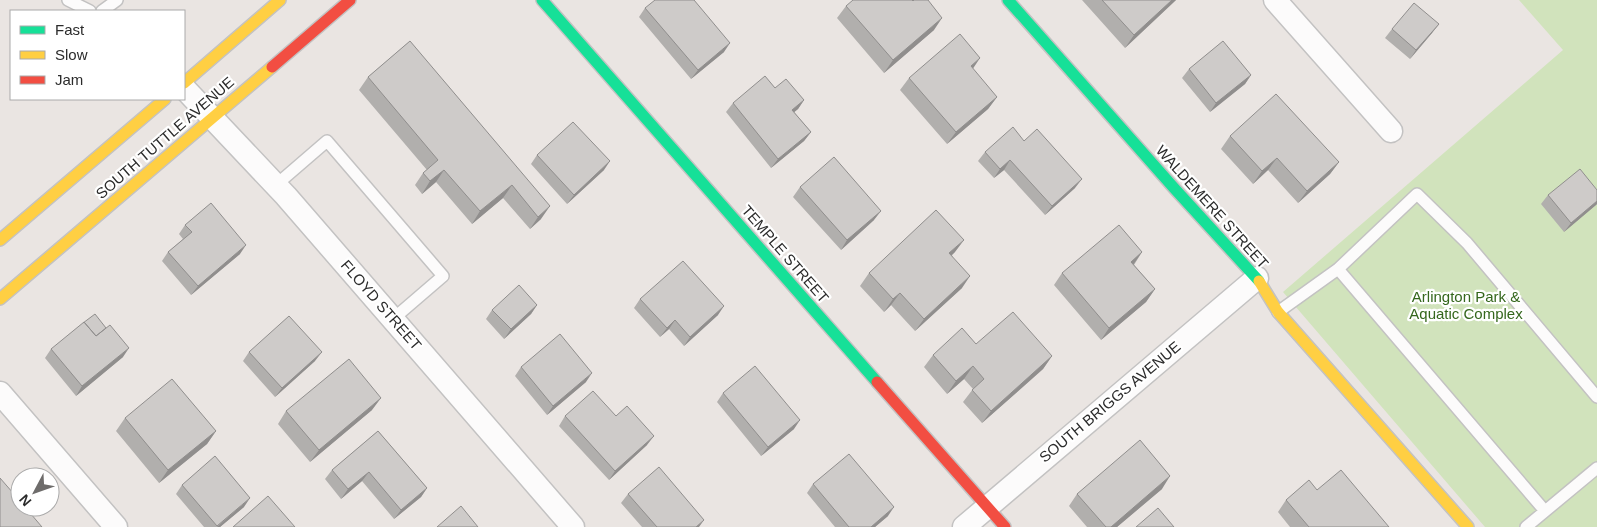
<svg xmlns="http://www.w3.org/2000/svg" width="1597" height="527" font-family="Arial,sans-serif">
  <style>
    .green { fill: #d1e3bc }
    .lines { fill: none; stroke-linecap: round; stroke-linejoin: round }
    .lane-casing { stroke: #c3c2c2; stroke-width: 14 }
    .street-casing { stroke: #c3c2c2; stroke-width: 25 }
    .fast-casing { stroke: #c3c2c2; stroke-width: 14 }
    .slow-casing { stroke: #c3c2c2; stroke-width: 14 }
    .jam-casing { stroke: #c3c2c2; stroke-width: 14 }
    .lane { stroke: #fcfbfb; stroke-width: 11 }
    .street { stroke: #fcfbfb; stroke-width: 22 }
    .fast { stroke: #16e098; stroke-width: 11 }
    .slow { stroke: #ffcf43; stroke-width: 11 }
    .jam { stroke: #f24e42; stroke-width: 11 }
    .wall { fill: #b1afad }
    .shaded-wall { fill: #908e8d }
    .building { fill: #cecbc9; stroke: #908e8d }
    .labels { text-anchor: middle; stroke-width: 4.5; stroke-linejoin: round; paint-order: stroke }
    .street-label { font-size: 15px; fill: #2b2b2b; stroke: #fff }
    .park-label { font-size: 15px; fill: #35671d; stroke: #fff }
  </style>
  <rect width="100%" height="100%" fill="#eae5e2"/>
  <path class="green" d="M1519,0H1597V527H1485L1283,292L1563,50Z"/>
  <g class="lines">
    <g class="lane-casing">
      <path id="lane" d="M68,0L90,11
        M102,11L117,0
        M276,185L327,141L443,276L393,319
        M1338,269L1545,511
        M1278,312L1338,269L1417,194L1467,243L1597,397
        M1526,527L1597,468"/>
    </g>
    <g class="street-casing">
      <path id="street" d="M1275,0L1391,131
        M184,88L286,196L573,527
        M0,393L116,527
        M964,527L1257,278"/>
    </g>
    <g class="fast-casing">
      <path id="fast" d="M542,0L877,382
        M1008,0L1174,188L1259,281"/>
    </g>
    <g class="slow-casing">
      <path id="slow" d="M184,83L280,0
        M0,240L165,99
        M1259,281L1278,312L1468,527
        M0,299L272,67"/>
    </g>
    <g class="jam-casing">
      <path id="jam" d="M272,67L350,0
        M877,382L1005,527"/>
    </g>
    <use href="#lane" class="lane"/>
    <use href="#street" class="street"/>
    <use href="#fast" class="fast"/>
    <use href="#slow" class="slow"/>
    <use href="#jam" class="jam"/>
  </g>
  <path class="wall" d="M1082,0H1176L1125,48Z
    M846,6L934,30L884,73L837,18Z
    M645,8L724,52L691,79L639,17Z
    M1439,24L1432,33L1410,59L1385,38L1392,29Z
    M410,41L541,219L530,229L503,198L472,224L436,182L422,194L415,185L423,173L427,170L359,90L368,77Z
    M1189,69L1251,75L1245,84L1210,112L1182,78Z
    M909,78L997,97L988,109L947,144L900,90Z
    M775,88L804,100L798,109L794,112L811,132L804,141L771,168L726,112L733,103Z
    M1230,136L1339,162L1330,174L1298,203L1268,170L1253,184L1221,149Z
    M1024,141L1075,188L1045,215L1004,170L994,178L978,161L985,152Z
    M537,155L604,170L567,204L531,164Z
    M800,187L874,220L841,250L793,197Z
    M1548,195L1597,201V204L1564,232L1541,204Z
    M185,225L240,254L191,295L162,261L168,252L183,239L179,234Z
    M955,252L952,255L962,288L915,331L891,305L884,312L860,286L869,273Z
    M1142,252L1134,265L1155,289L1146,302L1101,340L1054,285L1062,273Z
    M640,299L718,315L684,346L669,329L660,337L634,308Z
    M537,305L531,314L504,339L486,319L492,310Z
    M976,344L1052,356L1043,369L982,423L963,402L973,389L964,379L947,394L924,367L933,355Z
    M51,349L123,357L76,396L45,358Z
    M249,352L315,361L275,397L243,361Z
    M521,367L586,382L547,415L515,376Z
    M723,393L794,429L761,456L717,402Z
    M372,410L310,462L278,424L286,411Z
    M565,416H616L647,445L609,480L559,426Z
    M125,418L216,431L207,444L159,483L116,431Z
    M378,431L427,488L421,497L394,519L362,481L341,499L325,479L332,470Z
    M813,484L888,516L875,527H835L807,493Z
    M182,485L244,507L220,527H204L176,494Z
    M1162,489L1117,527H1087L1069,506L1077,494Z
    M1317,490L1389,527H1290L1278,512L1286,500Z
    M628,494L699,527H642L621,503Z"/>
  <path class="shaded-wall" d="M1172,0H1176L1125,48L1134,35Z
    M942,18L934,30L884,73L893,60Z
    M1439,24L1432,33L1410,59L1416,50Z
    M730,43L724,52L691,79L698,70Z
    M980,58L972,70L971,66Z
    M1251,75L1245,84L1210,112L1216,103Z
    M997,97L988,109L947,144L956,132Z
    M804,100L798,109L786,119L792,110Z
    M811,132L804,141L771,168L778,159Z
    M1277,158L1268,170L1253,184L1262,171Z
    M1010,160L1004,170L994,178L1000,169Z
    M610,161L604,170L567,204L574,195Z
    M1339,162L1330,174L1298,203L1307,191Z
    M444,170L436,182L422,194L430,181Z
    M1082,179L1075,188L1045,215L1052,206Z
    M512,185L503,198L472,224L480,211Z
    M1597,201V204L1596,205L1564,232L1571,223Z
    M550,206L541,219L530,229L538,217Z
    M881,211L874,220L841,250L847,240Z
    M964,240L955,252L941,265L949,253Z
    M246,245L240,254L191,295L198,286Z
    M1142,252L1133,265L1131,262Z
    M970,276L962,288L915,331L924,319Z
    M1155,289L1146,302L1101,340L1109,328Z
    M900,293L891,305L884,312L893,299Z
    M537,305L531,314L504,339L511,329Z
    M724,306L718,315L684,346L690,337Z
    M675,320L669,329L660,337L667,328Z
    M129,348L123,357L76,396L82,386Z
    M322,352L315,361L275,397L282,388Z
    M1052,356L1043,369L982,423L991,411Z
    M973,366L964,379L947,394L956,381Z
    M592,373L586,382L547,415L553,406Z
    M381,398L372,410L310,462L319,450Z
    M800,420L794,429L761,456L768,447Z
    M216,431L207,444L159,483L168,470Z
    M654,436L647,445L609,480L615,471Z
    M369,472L362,481L341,499L348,489Z
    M1170,476L1162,489L1117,527H1111Z
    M427,488L421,497L394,519L401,510Z
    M250,498L244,507L220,527H217Z
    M894,507L888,516L875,527H871Z
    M704,520L699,527H696Z"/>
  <path class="building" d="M655,0H694L730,43L698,70L645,8Z
    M853,0H912L913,1L914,0H928L942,18L893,60L846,6Z
    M1102,0H1172L1134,35Z
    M1414,3L1439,24L1416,50L1392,29Z
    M960,34L980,58L971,66L997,97L956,132L909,78Z
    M410,41L550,206L538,217L512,185L480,211L444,170L430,181L423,173L438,160L368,77Z
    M1223,41L1251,75L1216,103L1189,69Z
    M765,76L775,88L786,79L804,100L792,110L811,132L778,159L733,103Z
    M1276,94L1339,162L1307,191L1277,158L1262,171L1230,136Z
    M573,122L610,161L574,195L537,155Z
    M1013,127L1024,141L1037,129L1082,179L1052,206L1010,160L1000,169L985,152Z
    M834,157L881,211L847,240L800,187Z
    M1580,169L1597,190V201L1571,223L1548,195Z
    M211,203L246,245L198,286L168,252L192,232L185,225Z
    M936,210L964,240L949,253L970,276L924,319L900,293L893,299L869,273Z
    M1119,225L1142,252L1131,262L1155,289L1109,328L1062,273Z
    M683,261L724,306L690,337L675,320L667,328L640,299Z
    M519,285L537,305L511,329L492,310Z
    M1013,312L1052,356L991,411L972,390L984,379L973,366L956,381L933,355L962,328L976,344Z
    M95,314L106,328L96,336L84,322L83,323Z
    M289,316L322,352L282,388L249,352Z
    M84,322L96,336L110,325L129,348L82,386L51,349Z
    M560,334L592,373L553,406L521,367Z
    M349,359L381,398L319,450L286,411Z
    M755,366L800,420L768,447L723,393Z
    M172,379L216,431L168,470L125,418Z
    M593,391L616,416L627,406L654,436L615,471L565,416Z
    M378,431L427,488L401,510L369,472L348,489L332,470Z
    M1140,440L1170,476L1111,527H1106L1077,494Z
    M849,454L894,507L871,527H849L813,484Z
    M215,456L250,498L217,526L182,485Z
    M659,467L704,520L696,527H657L628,494Z
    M1341,470L1389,527H1309L1286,500L1309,480L1317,490Z
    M0,478L20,501V507H25L42,527H0Z
    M268,496L295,527H233Z
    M461,506L478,527H437Z
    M1158,508L1174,527H1136Z"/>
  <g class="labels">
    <g class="street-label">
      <text transform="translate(165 138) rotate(-41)" y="5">SOUTH TUTTLE AVENUE</text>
      <text transform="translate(1212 207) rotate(48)" y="5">WALDEMERE STREET</text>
      <text transform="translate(785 254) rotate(49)" y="5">TEMPLE STREET</text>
      <text transform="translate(381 305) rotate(49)" y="5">FLOYD STREET</text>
      <text transform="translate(1110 402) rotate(-40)" y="5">SOUTH BRIGGS AVENUE</text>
    </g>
    <g class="park-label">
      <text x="1466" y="302">Arlington Park &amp;<tspan x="1466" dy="17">Aquatic Complex</tspan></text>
    </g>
  </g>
  <rect x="10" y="10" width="175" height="90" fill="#ffffff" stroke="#aaaaaa"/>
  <rect x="20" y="26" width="25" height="8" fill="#16e098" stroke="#aaaaaa"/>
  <text x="55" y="35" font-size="15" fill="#2b2b2b">Fast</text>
  <rect x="20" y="51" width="25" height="8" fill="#ffcf43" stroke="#aaaaaa"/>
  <text x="55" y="60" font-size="15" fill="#2b2b2b">Slow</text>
  <rect x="20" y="76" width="25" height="8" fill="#f24e42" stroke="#aaaaaa"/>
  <text x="55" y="85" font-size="15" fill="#2b2b2b">Jam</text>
  <g transform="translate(35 492) rotate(229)"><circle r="24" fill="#ffffff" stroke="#aaaaaa"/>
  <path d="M0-4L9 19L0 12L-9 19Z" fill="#6e6c6b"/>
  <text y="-8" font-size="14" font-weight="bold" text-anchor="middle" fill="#2b2b2b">N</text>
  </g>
</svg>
